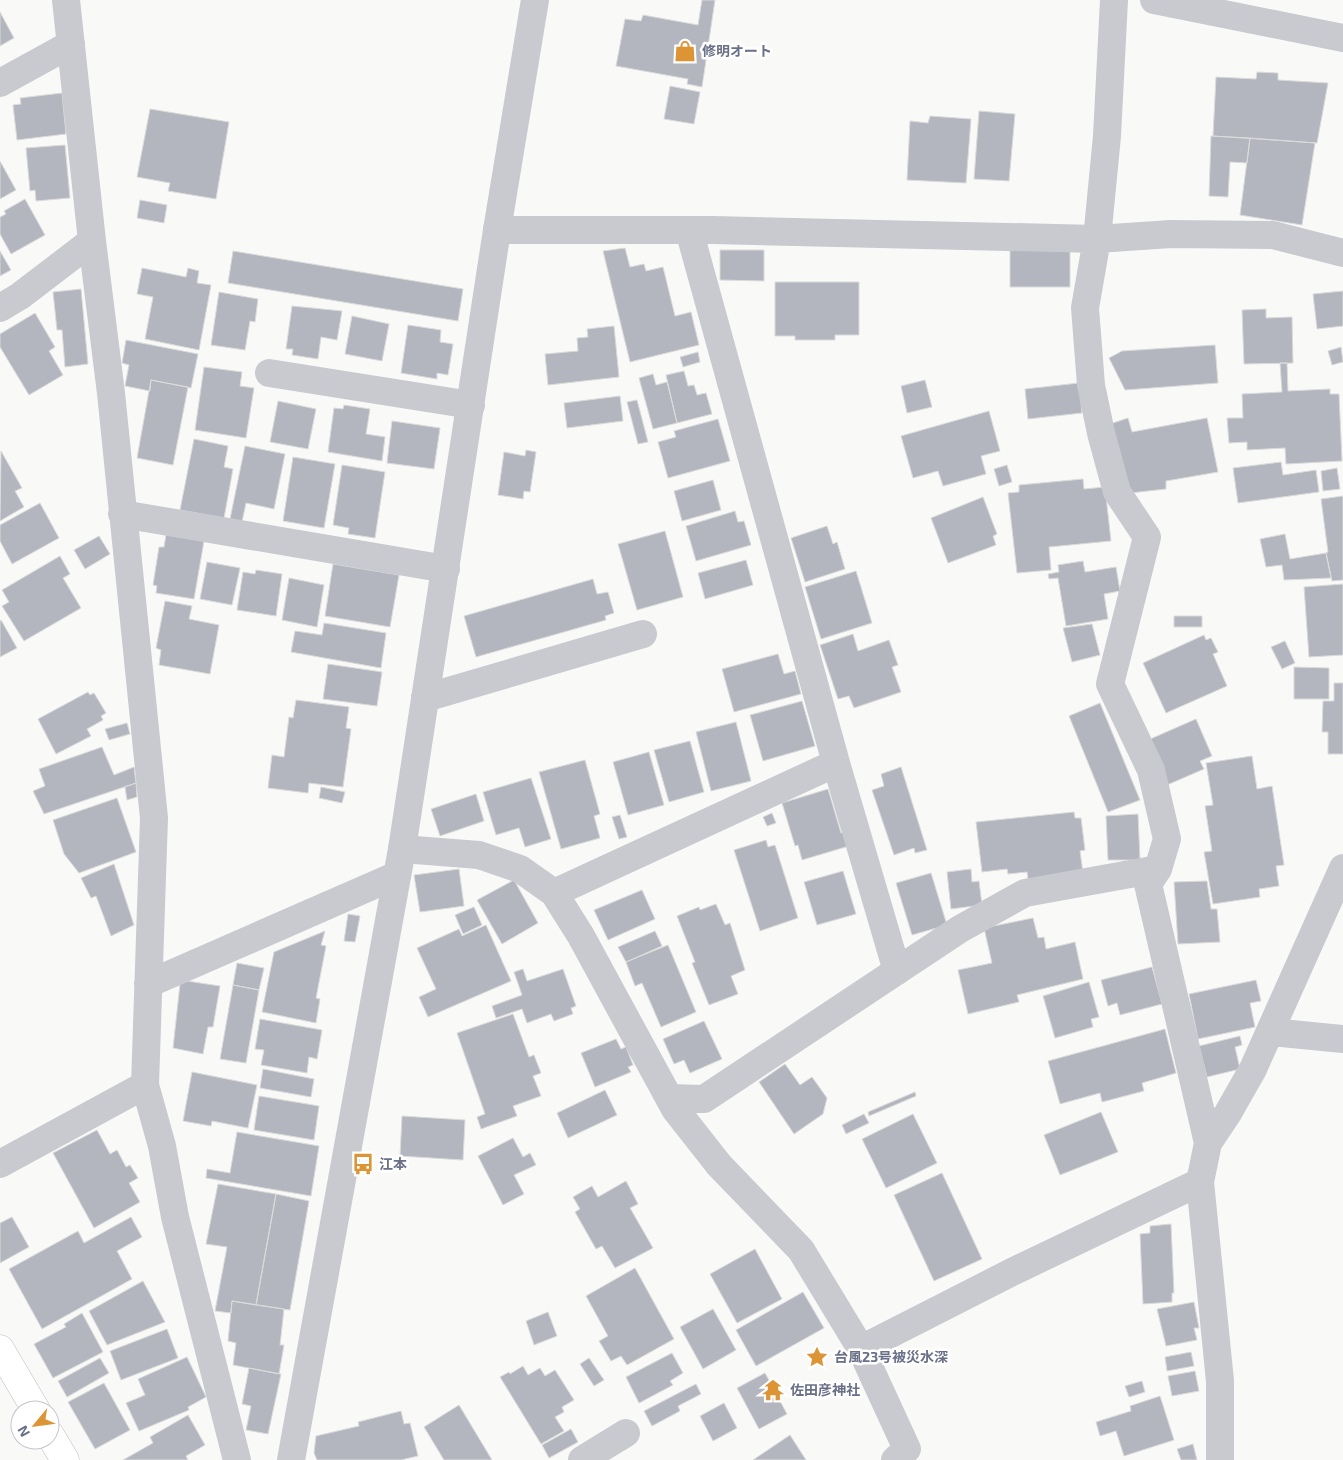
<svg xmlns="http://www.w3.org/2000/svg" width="1343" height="1460" font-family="'Exo 2','Noto Sans JP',sans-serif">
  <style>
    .building { fill: #b3b5bf; stroke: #dbdbda }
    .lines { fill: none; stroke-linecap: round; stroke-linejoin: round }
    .secondary-casing { stroke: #bdbec5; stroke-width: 29 }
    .minor { stroke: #c8cacf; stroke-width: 28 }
    .tertiary { stroke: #c8cacf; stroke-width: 28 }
    .secondary { stroke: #fff; stroke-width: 28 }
    .labels { text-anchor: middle; stroke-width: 5; stroke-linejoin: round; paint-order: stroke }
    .poi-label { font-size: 14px; font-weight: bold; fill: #6a7087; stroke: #fff; text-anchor: start }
  </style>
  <rect width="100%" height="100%" fill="#f9faf8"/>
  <path class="building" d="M702,0H715L702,87L687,84L688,79L616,66L625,19L641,21L643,15L698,25Z
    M0,12L14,38L0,46Z
    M1257,72L1278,73V80L1328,83L1317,143L1213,136L1216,77L1256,79Z
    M670,86L700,92L694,124L664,119Z
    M62,93L66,134L17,140L13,105L21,104L20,98Z
    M150,109L229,122L216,199L168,191L170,183L137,177Z
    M979,111L1015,114L1009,181L974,179Z
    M930,116L971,119L966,183L907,180L910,121L928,123Z
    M1211,136L1250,138L1247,163L1230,162L1228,197L1209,196Z
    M1250,138L1315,143L1302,225L1240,215Z
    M65,145L70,198L36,201L35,190L30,191L26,148Z
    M0,161L16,190L0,199Z
    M25,199L45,235L11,254L0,234V217L6,214L4,211Z
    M140,200L167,205L164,223L137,218Z
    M1070,247V287H1010V248Z
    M625,248L630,267L644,264L646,271L663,267L675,316L691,312L699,345L630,362L603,251Z
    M720,250H764V281L720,280Z
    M0,251L11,270L0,276Z
    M233,251L463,289L458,321L228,283Z
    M142,268L186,277L188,268L199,271L197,283L211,285L199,350L145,339L153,297L137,294Z
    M775,282H859V335H835V340H795V336H775Z
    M81,289L88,364L65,367L62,330H57L53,292Z
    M1343,291V326L1317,329L1313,294Z
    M219,292L258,299L255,322L250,321L245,350L211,345Z
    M292,306L342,311L337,340L321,337L318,359L292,355L293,349H286Z
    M1266,309V318L1292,317L1293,363L1244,364L1242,310Z
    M35,313L55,347L49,351L63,375L29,395L0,347V334Z
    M352,316L389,324L382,361L345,354Z
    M408,325L441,330L440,342L453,344L448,375L437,373V379L401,373Z
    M614,326L619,377L548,385L545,354L578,351L577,338L588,337L587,329Z
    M126,340L198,354L191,388L151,380L150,391L125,386L129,365L122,363Z
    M1215,345L1218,383L1125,390L1109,358L1122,351Z
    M1341,347L1343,362L1332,365L1328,351Z
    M698,352L700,362L683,367L680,357Z
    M1280,363H1287L1288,391L1330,389V394H1339L1342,461L1286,464L1285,448L1247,450V442L1229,443L1227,418H1243L1242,394L1282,392Z
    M204,367L242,372L240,386L254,388L246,438L195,430Z
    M684,371L688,386L694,385L697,395L706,393L712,414L677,423L666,375Z
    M653,374L656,385L667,382L677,423L653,429L639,378Z
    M151,380L188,387L173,465L137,458Z
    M925,380L932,407L907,413L901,386Z
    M1079,383L1082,413L1028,419L1025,389Z
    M620,396L623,421L567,428L564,403Z
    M637,400L648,442L638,444L627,402Z
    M278,401L316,409L308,449L270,442Z
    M344,405L370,409L366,434L385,437L382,461L328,452L334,408L343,409Z
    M989,411L1000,451L981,456L986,474L943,486L938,471L913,478L901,436Z
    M1128,418L1132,432L1207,418L1218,472L1166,481V489L1130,493L1110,424Z
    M718,419L730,461L668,478L658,442L676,437L674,431Z
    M392,421L440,428L434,469L387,463Z
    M194,439L228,446L224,467L233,469L224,518L180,510Z
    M245,446L285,454L274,509L246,503L242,522L230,519Z
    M526,450L536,452L530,492L524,491L523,499L498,495L504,452L525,456Z
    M1,451L22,488L15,491L24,507L0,521Z
    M293,457L335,464L324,528L283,521Z
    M1281,462L1283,475L1316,470L1319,492L1238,503L1233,468Z
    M342,465L385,472L375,538L348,534L349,528L333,525Z
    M1007,465L1012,482L999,486L994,469Z
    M1337,468L1340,489L1323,491L1321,471Z
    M1083,479L1084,489L1105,487L1111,541L1049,547L1051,570L1017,573L1008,493L1019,492V485Z
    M713,480L721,510L682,521L674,491Z
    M1343,496V580L1332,581L1326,553L1328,552L1321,499Z
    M983,497L997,534L993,536L996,545L948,563L931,518Z
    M40,503L59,538L12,564L0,541V525Z
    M735,511L738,522L744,521L751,545L696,561L686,526Z
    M827,526L833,544L837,542L845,569L805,582L791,538Z
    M665,531L683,597L637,610L618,544Z
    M1285,534L1290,559L1326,553L1331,578L1284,580L1282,565L1266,567L1260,539Z
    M166,535L204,541L194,599L156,593L157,586L153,585L159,547H164Z
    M99,536L110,554L85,569L74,550Z
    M60,556L70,574L63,578L81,608L24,641L2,606L9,602L2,590Z
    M746,560L753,585L705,599L698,573Z
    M1083,561L1085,572L1116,567L1120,591L1104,594L1108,619L1066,626L1058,578L1049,579L1048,574L1059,572L1058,565Z
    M207,562L240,568L232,605L200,599Z
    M333,564L399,575L390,627L325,616Z
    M256,570L282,574L276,616L237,610L243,572L255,574Z
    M856,571L872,623L821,639L805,587Z
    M289,578L324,585L317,627L282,620Z
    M593,579L597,594L608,592L614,613L605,616L606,620L476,657L464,616Z
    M1343,584V655L1309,657L1304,587Z
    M165,601L192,606L189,619L219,625L210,674L159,665L161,650L156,648Z
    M1174,616H1202V627H1174Z
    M1,620L17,648L0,657V621Z
    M324,623L386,633L381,668L291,652L295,631L322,635Z
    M1092,624L1100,655L1072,662L1063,628Z
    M853,634L858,651L889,640L898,665L892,667L901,692L854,708L849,696L838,699L820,645Z
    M1204,635L1206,640L1211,638L1218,652L1213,654L1227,686L1166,713L1143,663Z
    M1285,641L1295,663L1282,669L1271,647Z
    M778,654L784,674L795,671L801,694L734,712L722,669Z
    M328,664L382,672L377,706L323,699Z
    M1294,667L1329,668V699H1294Z
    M1334,683H1343V754H1328V732H1322L1323,701H1334Z
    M88,692L90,695L94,693L106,713L101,716L103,720L87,729L91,736L56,754L38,719Z
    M296,700L349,707L346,728L351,729L343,787L309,783L308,793L268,788L272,755L284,757L289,717L293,718Z
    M802,701L815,746L763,761L750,715Z
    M1100,703L1140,800L1108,812L1069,716Z
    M1196,719L1212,756L1200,761L1204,769L1167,785L1148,740Z
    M736,722L751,781L711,791L696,732Z
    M127,723L130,734L109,740L105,729Z
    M690,741L704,792L669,802L654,750Z
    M102,747L114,775L134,767L136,783L44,814L33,791L45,786L39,769Z
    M649,752L664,805L628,815L613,762Z
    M1252,756L1257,789L1272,786L1284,865L1276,866L1279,886L1259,889L1260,897L1213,904L1204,852L1212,851L1205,806L1213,805L1206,763Z
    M585,760L600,814L594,816L600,838L561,849L539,772Z
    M901,767L927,850L915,853L914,848L894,855L872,790L884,786L881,774Z
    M531,778L551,839L525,847L519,828L496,835L483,792Z
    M136,783L137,797L127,800L125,787Z
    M321,787L345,792L342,803L319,798Z
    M828,789L841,833L846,832L849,846L802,860L798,845L795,846L782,803Z
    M476,794L484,821L440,836L431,809Z
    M117,798L136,852L79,873L64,854L53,820Z
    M1074,812L1075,818H1081L1085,850L1080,851L1083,873L1028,879L1027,872L1008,874L1007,869L982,872L976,822Z
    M772,813L776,823L767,826L763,817Z
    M1138,814L1140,860H1108L1106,816Z
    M620,815L627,837L619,839L612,817Z
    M766,840L768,847L775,845L798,918L760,931L734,850Z
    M114,864L134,925L111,936L96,896L91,898L81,878Z
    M459,869L464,906L420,912L414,875Z
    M971,869L972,882L979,881L982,905L951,909L947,872Z
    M843,871L856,914L817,925L804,882Z
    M931,873L947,925L912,935L896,883Z
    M514,880L538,923L502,944L477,900Z
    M1207,881L1211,909H1217L1220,942L1178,944L1174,882Z
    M642,890L655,919L608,940L594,910Z
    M716,904L725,925L730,923L745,970L731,976L738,994L709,1005L692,963L695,962L677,916L699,907L700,910Z
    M474,907L482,925L463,934L455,915Z
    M348,914L360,916L355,942L344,941Z
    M1033,918L1038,938L1044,937L1046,949L1075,942L1083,979L1017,995L1019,1002L968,1014L958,970L992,963L984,928Z
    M486,925L511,981L428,1017L419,997L436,989L417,948L459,929L462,936Z
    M325,931L321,945L326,946L316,998L320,999L316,1023L262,1012L274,952Z
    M655,931L662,946L626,962L618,947Z
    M668,945L696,1012L661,1027L642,983L635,986L626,962Z
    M237,963L264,968L259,990L233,985Z
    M1152,967L1162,1004L1120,1015L1117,1003L1108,1006L1101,980Z
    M523,969L527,981L563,969L576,1006L571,1008L573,1014L554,1021L551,1014L527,1023L522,1009L496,1018L492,1006L522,995L514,972Z
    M1256,980L1261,1001L1250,1003L1255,1027L1198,1039L1189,994Z
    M187,981L220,986L213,1027H208L203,1054L173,1048L180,984Z
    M1089,982L1099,1017L1091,1019L1093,1027L1055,1038L1043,996Z
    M233,985L259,990L246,1063L220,1059Z
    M513,1014L529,1057L534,1055L541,1073L533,1076L541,1096L513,1106L517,1116L481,1129L477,1117L485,1114L457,1033Z
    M260,1019L322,1030L317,1059L309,1057L307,1073L261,1065L264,1050L255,1049Z
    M704,1021L722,1059L690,1073L684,1060L674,1064L663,1039Z
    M1165,1029L1176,1073L1142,1083L1144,1091L1102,1102L1100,1093L1060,1104L1048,1061Z
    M1240,1036L1242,1045L1235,1047L1240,1069L1207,1077L1199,1046Z
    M616,1039L621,1049L626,1047L633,1065L628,1067L631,1072L595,1087L581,1053Z
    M785,1064L800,1085L812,1077L827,1098L823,1114L794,1134L759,1082Z
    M263,1069L314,1079L311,1097L260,1088Z
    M192,1072L257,1085L248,1128L212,1121L211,1126L183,1121Z
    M605,1090L617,1115L568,1138L557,1113Z
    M915,1092L916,1096L869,1116L868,1112Z
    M259,1096L319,1106L314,1140L254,1130Z
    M1101,1112L1118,1152L1060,1175L1044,1135Z
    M864,1114L869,1123L846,1134L842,1125Z
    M913,1114L937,1163L886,1188L862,1139Z
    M402,1116L465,1120L463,1160L400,1156Z
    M97,1130L110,1154L117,1150L126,1167L130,1165L138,1178L129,1183L140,1202L94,1228L53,1153Z
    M237,1132L319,1146L311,1196L206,1178L207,1169L230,1173Z
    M513,1138L523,1157L530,1153L536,1165L514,1175L524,1194L503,1205L478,1156Z
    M942,1173L982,1259L934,1281L894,1195Z
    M626,1181L638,1204L630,1208L653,1248L615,1268L602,1246L596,1249L575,1212L580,1209L573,1197L592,1186L598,1197Z
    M218,1184L276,1194L256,1305L232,1301L231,1313L215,1311L227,1247L206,1244Z
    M276,1194L309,1201L290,1310L256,1305Z
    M12,1217L29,1247L0,1263V1223Z
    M131,1217L142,1237L117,1251L132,1279L42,1329L9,1269L78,1231L84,1243Z
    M1171,1224L1174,1293H1172V1302L1143,1304L1140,1234L1150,1233V1226Z
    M755,1249L782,1299L737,1323L710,1274Z
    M635,1268L674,1339L627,1365L621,1356L611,1361L599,1341L608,1336L586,1296Z
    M143,1281L165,1322L107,1345L89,1311Z
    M803,1292L824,1328L756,1366L736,1330Z
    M232,1301L284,1309L280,1345H284L279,1374L233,1365L236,1343L228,1341Z
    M1194,1302L1199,1328H1194L1197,1340L1166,1346L1157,1309Z
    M713,1309L736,1350L703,1369L680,1327Z
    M548,1312L557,1336L534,1345L526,1321Z
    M82,1313L103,1352L53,1378L34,1344L66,1327L64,1324Z
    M167,1329L178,1358L121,1380L110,1351Z
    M1191,1352L1194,1366L1167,1371L1165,1357Z
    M672,1353L683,1373L670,1381L673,1385L639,1403L626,1377Z
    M187,1357L206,1397L188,1407L189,1410L139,1431L126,1403L145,1395L138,1379Z
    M100,1358L109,1373L67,1397L58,1381Z
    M589,1358L604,1380L594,1386L580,1364Z
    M523,1366L528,1375L540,1368L545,1376L555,1370L574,1400L562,1407L564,1412L555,1417L564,1431L541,1444L500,1377L509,1372L510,1374Z
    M249,1368L281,1374L268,1434L246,1430L251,1406L242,1404Z
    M1195,1371L1199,1391L1172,1396L1168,1376Z
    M765,1373L787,1414L759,1429L737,1388Z
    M1142,1381L1145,1392L1129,1397L1125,1386Z
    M104,1383L130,1430L95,1449L68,1402Z
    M696,1384L701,1394L678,1406L680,1411L652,1426L644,1411Z
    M1160,1396L1174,1440L1124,1456L1116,1431L1100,1436L1096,1422L1131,1411L1130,1406Z
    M724,1403L737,1428L713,1441L700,1416Z
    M459,1405L492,1460H444L424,1427Z
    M401,1411L404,1424L410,1423L418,1456L401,1460H317L314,1453L316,1436L359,1426L358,1422Z
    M188,1415L205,1445L186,1456L188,1460H123L153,1443L150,1437Z
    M571,1429L578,1442L549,1458L542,1445Z
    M790,1435L806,1460H753Z
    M1193,1444L1197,1460H1181L1177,1449Z"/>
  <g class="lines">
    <g class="secondary-casing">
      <path id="secondary" d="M0,1349L36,1410
        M50,1435L65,1460"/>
    </g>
    <path class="minor" d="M66,0L92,241L111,393L154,818L145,1085L162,1146L175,1217L237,1460
      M1114,0L1107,136L1097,239L1085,308L1091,385L1101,433L1117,492L1147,537L1110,684L1151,770L1167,839L1158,869L1148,884L1208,1143
      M1154,0L1343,38
      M0,83L71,44
      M497,230H713L1097,239L1171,234L1273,235L1343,253
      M689,230L836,763L897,971
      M0,308L20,296L92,241
      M269,373L471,405
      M122,514L446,569
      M425,698L643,634
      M402,849L479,855L520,869L554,893L581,936L675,1109L719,1165L801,1250L861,1349L907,1449L895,1460
      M554,893L836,763
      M148,984L397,875
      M1271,1032L1343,1039
      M669,1098L704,1099L960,929L1025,893L1158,869
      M0,1164L145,1085
      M861,1349L1012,1272L1200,1182
      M582,1460L626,1433
      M1220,1460V1381L1200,1182L1208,1143L1228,1113L1253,1069L1343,868"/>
    <path class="tertiary" d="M291,1460L402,849L497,230L535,0"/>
    <use href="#secondary" class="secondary"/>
  </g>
  <defs>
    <g id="shop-bare" transform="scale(1.725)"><path d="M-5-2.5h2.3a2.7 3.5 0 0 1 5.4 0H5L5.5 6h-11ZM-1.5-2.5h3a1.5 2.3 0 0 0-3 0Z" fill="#dd9434" stroke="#fff" stroke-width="2.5" paint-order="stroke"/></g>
    <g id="bus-bare" transform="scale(1.725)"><path d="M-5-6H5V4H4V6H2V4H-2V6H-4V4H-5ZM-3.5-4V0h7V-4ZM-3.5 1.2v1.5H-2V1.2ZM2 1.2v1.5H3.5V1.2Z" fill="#dd9434" stroke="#fff" stroke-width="2.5" paint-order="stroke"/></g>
    <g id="sight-bare" transform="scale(1.725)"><path d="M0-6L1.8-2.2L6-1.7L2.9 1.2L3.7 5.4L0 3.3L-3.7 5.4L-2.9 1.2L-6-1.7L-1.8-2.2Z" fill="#dd9434" stroke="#fff" stroke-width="2.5" paint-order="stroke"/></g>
    <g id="temple-bare" transform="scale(1.725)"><path d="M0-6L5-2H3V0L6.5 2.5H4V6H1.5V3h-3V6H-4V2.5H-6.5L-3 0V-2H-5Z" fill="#dd9434" stroke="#fff" stroke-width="2.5" paint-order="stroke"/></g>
  </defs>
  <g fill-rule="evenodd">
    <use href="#shop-bare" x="685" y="51"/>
    <use href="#bus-bare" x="363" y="1164"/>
    <use href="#sight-bare" x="817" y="1357"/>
    <use href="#temple-bare" x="773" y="1390"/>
  </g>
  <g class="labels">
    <g class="poi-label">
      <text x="702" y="56">修明オート</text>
      <text x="379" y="1169">江本</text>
      <text x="834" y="1362">台風23号被災水深</text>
      <text x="790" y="1395">佐田彦神社</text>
    </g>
  </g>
  <g transform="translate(35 1425) rotate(241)"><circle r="24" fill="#ffffff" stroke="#c3c6cf"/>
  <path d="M0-4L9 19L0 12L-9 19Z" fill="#dd9434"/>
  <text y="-8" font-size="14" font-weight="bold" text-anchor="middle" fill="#6a7087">N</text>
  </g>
</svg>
